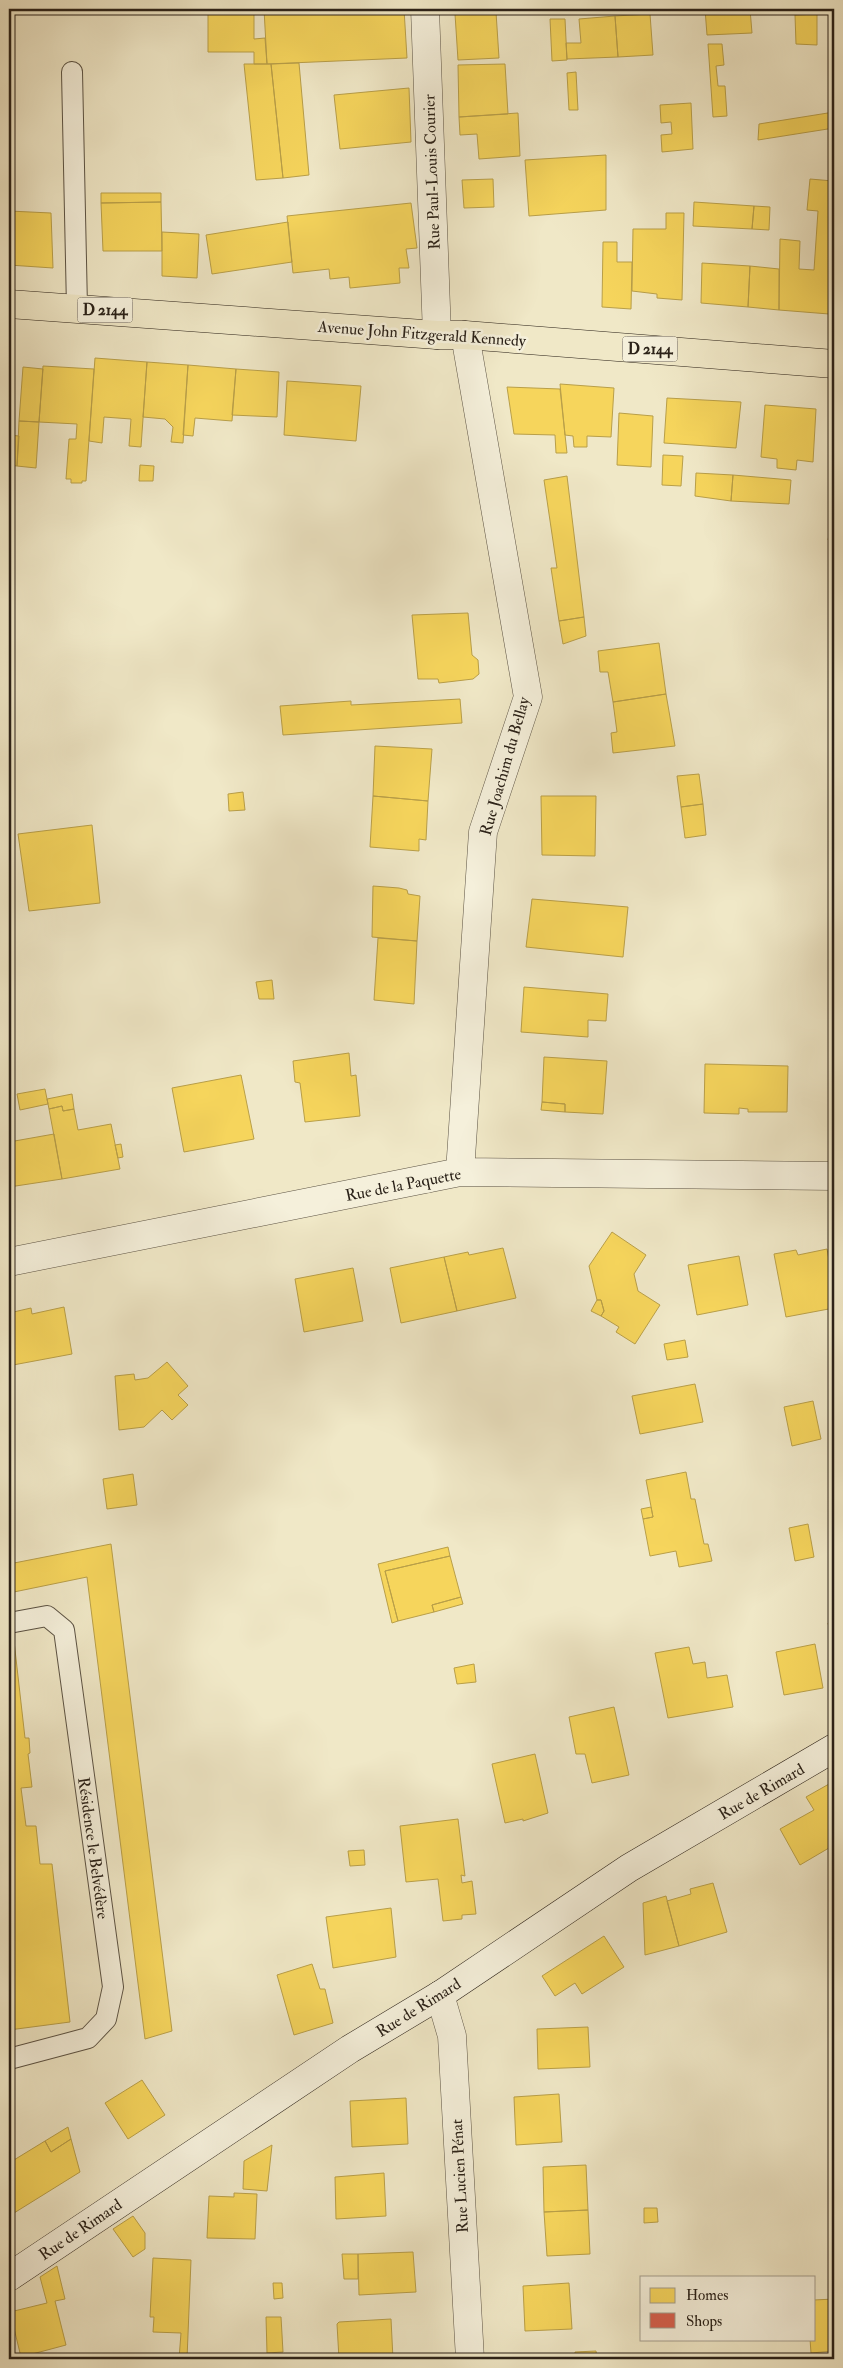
<svg xmlns="http://www.w3.org/2000/svg" width="843" height="2368" font-family="'IM FELL Double Pica',serif">
  <style>
    .homes { fill: #f6d55c; stroke: #b99f48 }
    .shops { fill: #d6604d; stroke: #a24d3d }
    .lines { fill: none; stroke-linecap: round; stroke-linejoin: round }
    .lane-casing { stroke: #5c5344; stroke-width: 22 }
    .street-casing { stroke: #5c5344; stroke-width: 29 }
    .secondary-casing { stroke: #2a2118; stroke-width: 29 }
    .primary-casing { stroke: #2a2118; stroke-width: 29 }
    .lane { stroke: #f5f0db; stroke-width: 20 }
    .street { stroke: #f5f0db; stroke-width: 28 }
    .secondary { stroke: #f5f0db; stroke-width: 28 }
    .primary { stroke: #f0e8c7; stroke-width: 28 }
    .labels { text-anchor: middle; stroke-width: 5; stroke-linejoin: round; paint-order: stroke }
    .shield { fill: #f5f0db; stroke: #675f52; stroke-width: 1 }
    .shield-label { font-size: 15px; font-weight: bold; fill: #2a2118 }
    .street-label { font-size: 16px; fill: #2a2118; stroke: #f5f0db }
  </style>
  <rect width="100%" height="100%" fill="#f0e8c7"/>
  <filter id="stains"><feTurbulence type="fractalNoise" baseFrequency=".004" numOctaves="4"/><feColorMatrix values="0 0 0 0 .2 0 0 0 0 .09 0 0 0 0 .02 0 0 0 .5 -.17"/></filter>
  <radialGradient id="worn" r=".72"><stop offset=".6" stop-color="#630" stop-opacity="0"/><stop offset="1" stop-color="#630" stop-opacity=".3"/></radialGradient>
  <path class="homes" d="M208,9H254V39L265,38L267,64H254V52H208Z
    M264,9H404L407,58L267,64Z
    M705,9H750L752,33L707,35Z
    M496,12L499,58L458,60L455,14Z
    M650,14L653,55L618,57L615,16Z
    M817,14V45L796,44L795,15Z
    M615,16L618,57L567,59L566,43H581L579,19Z
    M550,19H565L567,60L552,61Z
    M708,44H722L724,65L716,66L718,86H725L727,116L713,117Z
    M299,63L309,175L283,178L271,64Z
    M244,64H271L283,178L256,180Z
    M505,64L508,114L459,117L458,65Z
    M576,72L578,110H569L567,73Z
    M409,88L411,142L340,149L334,95Z
    M691,103L693,149L662,152L661,135L672,134L671,122L661,123L660,105Z
    M834,112V128L758,140L759,124Z
    M518,113L520,156L479,159L477,134L460,135L459,117Z
    M606,155V210L529,216L525,160Z
    M493,179L494,207L464,208L462,180Z
    M810,179L833,181L829,314L779,310L780,239L800,241L799,269L814,270L818,211L807,210Z
    M101,193H161V202L101,203Z
    M161,202L162,251H103L101,203Z
    M694,202L754,206L752,229L693,226Z
    M411,203L417,248L406,249L409,268H399L400,283L350,288L349,277L330,279L329,269L293,273L287,216Z
    M754,206L770,207L769,230L752,229Z
    M9,211L51,213L53,268L9,265Z
    M666,213H684L682,300L657,298V294L632,291L633,229H666Z
    M288,222L292,262L212,274L206,235Z
    M162,232L199,234L197,278L162,276Z
    M603,242H617V262H632L631,309L602,307Z
    M702,263L750,266L748,307L701,303Z
    M750,266L779,269V310L748,307Z
    M95,358L147,362L141,447L129,446L131,419L104,417L102,443L89,441Z
    M147,362L188,365L183,443L171,442L173,427L165,419L143,417Z
    M188,365L236,369L232,421L195,418L193,436L183,435Z
    M43,366L94,369L86,481H82V483H71V479H66L69,439H76L77,424L39,422Z
    M23,367L43,369L39,422L19,421Z
    M236,369L279,372L277,417L232,415Z
    M287,381L361,386L356,441L284,435Z
    M560,384L614,388L611,437L587,436V447H574L573,436L565,435Z
    M507,387L560,389L567,453H556L555,435L514,434Z
    M667,398L741,402L736,448L664,443Z
    M765,405L816,409L813,462L797,460L796,470L777,468V459L761,457Z
    M619,413L653,416L651,467L617,465Z
    M19,421L39,422L36,468L17,466Z
    M9,435L19,436L17,466L9,465Z
    M663,455L683,456L681,486L662,485Z
    M140,465L154,466L153,481H139Z
    M696,473L733,475L731,501L695,496Z
    M733,475L791,480L789,504L731,501Z
    M567,476L584,617L559,621L551,568H557L544,480Z
    M834,507V541L828,540Z
    M468,613L472,655L478,660L479,674L473,679L439,683L438,679H418L412,615Z
    M584,617L586,636L563,644L559,621Z
    M659,643L666,694L613,702L608,672H600L598,651Z
    M666,694L675,746L613,753L611,733L617,732L613,702Z
    M460,699L462,723L283,735L280,706L351,701V705Z
    M375,746L432,749L428,801L373,796Z
    M699,774L703,804L681,807L677,776Z
    M243,792L245,810L229,811L228,794Z
    M373,796L428,801L426,840L419,839V851L370,847Z
    M541,796H596L595,856L542,855Z
    M703,804L706,835L685,838L681,807Z
    M92,825L100,903L29,911L18,834Z
    M373,886L399,888L407,890L408,894L420,896L417,941L372,937Z
    M532,899L628,907L623,957L526,947Z
    M378,938L417,941L414,1004L374,1000Z
    M272,980L274,999H259L256,982Z
    M833,984H834V1023H832Z
    M524,987L608,994L606,1021L588,1020V1037L521,1032Z
    M349,1053L351,1076L356,1075L360,1116L305,1122L300,1083L295,1082L293,1061Z
    M544,1057L607,1061L603,1114L565,1112V1104L542,1102Z
    M705,1064L788,1066L787,1112H748V1109L739,1108V1114L704,1113Z
    M241,1075L254,1139L184,1152L172,1088Z
    M45,1089L48,1104L20,1110L17,1094Z
    M72,1094L74,1109L63,1111L62,1106L49,1109L47,1099Z
    M542,1102L565,1104V1112L541,1110Z
    M62,1106L63,1111L74,1109L78,1130L111,1124L120,1169L62,1179L49,1109Z
    M54,1134L62,1179L9,1187V1142Z
    M121,1144L123,1157L118,1158L115,1145Z
    M612,1232L646,1255L634,1274L638,1291L660,1305L635,1344L616,1332L619,1327L601,1316L604,1311L601,1300H597L589,1266Z
    M503,1248L516,1298L457,1311L444,1257L468,1252L469,1255Z
    M827,1249L834,1287V1308L786,1317L774,1254L796,1250L798,1255Z
    M739,1256L748,1305L697,1315L688,1265Z
    M444,1257L457,1311L401,1323L390,1268Z
    M353,1268L363,1321L304,1332L295,1279Z
    M597,1300H601L604,1311L601,1316L591,1311Z
    M64,1307L72,1354L13,1365L9,1343V1313L31,1308L32,1314Z
    M685,1340L688,1357L667,1360L664,1344Z
    M9,1343L13,1365L9,1366Z
    M167,1362L188,1386L178,1395L188,1405L172,1420L162,1410L144,1427L119,1430L115,1376L134,1374L135,1380L148,1378Z
    M695,1384L703,1422L640,1434L632,1396Z
    M813,1401L821,1439L792,1446L784,1407Z
    M686,1472L691,1499H695L704,1544H708L712,1561L679,1567L676,1551L650,1556L643,1519L653,1517L646,1480Z
    M133,1474L137,1505L107,1509L103,1479Z
    M651,1507L653,1517L643,1519L641,1509Z
    M808,1524L814,1557L795,1561L789,1528Z
    M111,1544L172,2031L145,2039L87,1577L9,1593V1564Z
    M448,1547L450,1556L385,1571L398,1621L392,1623L378,1564Z
    M450,1556L461,1597L432,1605L434,1612L398,1621L385,1571Z
    M461,1597L463,1604L434,1612L432,1605Z
    M834,1621V1653L828,1623Z
    M9,1641H14L25,1738H29L30,1753L28,1754L32,1787L21,1788L26,1826H36L40,1864H52L70,2022L9,2030Z
    M815,1644L823,1688L784,1695L776,1652Z
    M689,1647L693,1664L705,1662L707,1678L727,1675L733,1707L668,1718L655,1653Z
    M474,1664L476,1682L457,1684L454,1668Z
    M614,1707L629,1775L592,1783L585,1754H576L569,1717Z
    M535,1754L548,1813L523,1821V1819L505,1823L492,1764Z
    M834,1781V1793L829,1784Z
    M829,1784L834,1793V1845L800,1865L780,1829L814,1810L806,1797Z
    M458,1819L465,1876L461,1875L462,1883L472,1881L476,1914L462,1915V1919L443,1921L438,1879L406,1882L400,1826Z
    M364,1850L365,1865L350,1866L348,1851Z
    M713,1883L727,1932L679,1946L667,1901L691,1894L690,1889Z
    M666,1896L679,1946L645,1955L643,1903Z
    M391,1908L396,1957L333,1968L326,1917Z
    M604,1936L624,1967L582,1994L575,1983L555,1996L542,1976Z
    M312,1964L320,1989H325L333,2023L294,2035L277,1975Z
    M588,2027L590,2067L538,2069L537,2029Z
    M142,2080L165,2115L128,2139L105,2103Z
    M559,2094L562,2142L516,2145L514,2097Z
    M406,2098L408,2144L352,2147L350,2101Z
    M68,2127L71,2139L51,2152L45,2141Z
    M71,2139L80,2172L14,2213L9,2204V2163L45,2141L51,2152Z
    M272,2145L267,2191L243,2189L244,2161Z
    M586,2165L588,2210L544,2212L543,2167Z
    M384,2173L386,2216L336,2219L335,2177Z
    M234,2193L257,2194L255,2239L207,2238L209,2196L234,2197Z
    M644,2208H657L658,2222L644,2223Z
    M588,2210L590,2254L547,2256L544,2212Z
    M133,2216L145,2233V2249L133,2257L113,2229Z
    M413,2252L416,2292L359,2295L358,2254Z
    M342,2254H358V2279H344Z
    M153,2258L191,2260L187,2359H179L181,2333L153,2332L154,2317H150Z
    M57,2266L65,2299L55,2301L66,2345L21,2357L10,2312L47,2303L40,2277Z
    M273,2283H282L283,2298L274,2299Z
    M569,2283L572,2329L525,2331L523,2286Z
    M834,2299V2351L811,2353L810,2339H814V2300Z
    M266,2317H281L283,2352L267,2353Z
    M391,2319L393,2359H339L337,2324L339,2322Z
    M596,2351L597,2359H551L575,2357V2352Z"/>
  <path class="shops" d="M833,181H834V314H829Z"/>
  <g class="lines">
    <g class="lane-casing">
      <path id="lane" d="M72,72L77,308
        M9,1623L47,1616L64,1630L113,1987L106,2019L88,2038L9,2059"/>
    </g>
    <g class="street-casing">
      <path id="street" d="M425,9L437,335
        M460,1172L483,832L528,697L465,335
        M9,1262L460,1172L834,1176
        M440,1995L452,2036L470,2359"/>
    </g>
    <g class="secondary-casing">
      <path id="secondary" d="M9,2277L350,2049L440,1995L629,1868L834,1748"/>
    </g>
    <g class="primary-casing">
      <path id="primary" d="M9,304L437,335H465L834,364"/>
    </g>
    <use href="#lane" class="lane"/>
    <use href="#street" class="street"/>
    <use href="#secondary" class="secondary"/>
    <use href="#primary" class="primary"/>
  </g>
  <g class="labels">
    <g class="shield">
      <rect x="77.5" y="297.5" width="55" height="25" rx="4"/>
      <rect x="622.5" y="336.5" width="55" height="25" rx="4"/>
    </g>
    <g class="shield-label">
      <text x="105" y="315">D 2144</text>
      <text x="650" y="354">D 2144</text>
    </g>
    <g class="street-label">
      <text transform="translate(431 172) rotate(-92)" y="6">Rue Paul-Louis Courier</text>
      <text transform="translate(422 333) rotate(4)" y="6">Avenue John Fitzgerald Kennedy</text>
      <text transform="translate(504 766) rotate(-74)" y="6">Rue Joachim du Bellay</text>
      <text transform="translate(403 1184) rotate(-11)" y="6">Rue de la Paquette</text>
      <text transform="translate(761 1791) rotate(-30)" y="6">Rue de Rimard</text>
      <text transform="translate(94 1848) rotate(82)" y="6">Résidence le Belvédère</text>
      <text transform="translate(418 2007) rotate(-32)" y="6">Rue de Rimard</text>
      <text transform="translate(459 2176) rotate(-93)" y="6">Rue Lucien Pénat</text>
      <text transform="translate(80 2229) rotate(-34)" y="6">Rue de Rimard</text>
    </g>
  </g>
  <rect width="843" height="2368" fill="none" stroke="#f0e8c7" stroke-width="30"/>
  <rect x="10" y="10" width="823" height="2348" fill="none" stroke="#2a2118" stroke-width="2.5"/>
  <rect x="15" y="15" width="813" height="2338" fill="none" stroke="#2a2118"/>
  <rect x="640" y="2276" width="175" height="65" fill="#f5f0db" stroke="#a49d8d"/>
  <rect x="650" y="2288" width="25" height="15" fill="#f6d55c" stroke="#a49d8d"/>
  <text x="686" y="2300" font-size="15" fill="#2a2118">Homes</text>
  <rect x="650" y="2313" width="25" height="15" fill="#d6604d" stroke="#a49d8d"/>
  <text x="686" y="2326" font-size="15" fill="#2a2118">Shops</text>
  <rect width="100%" height="100%" filter="url(#stains)"/>
  <rect width="100%" height="100%" fill="url(#worn)"/>
</svg>
